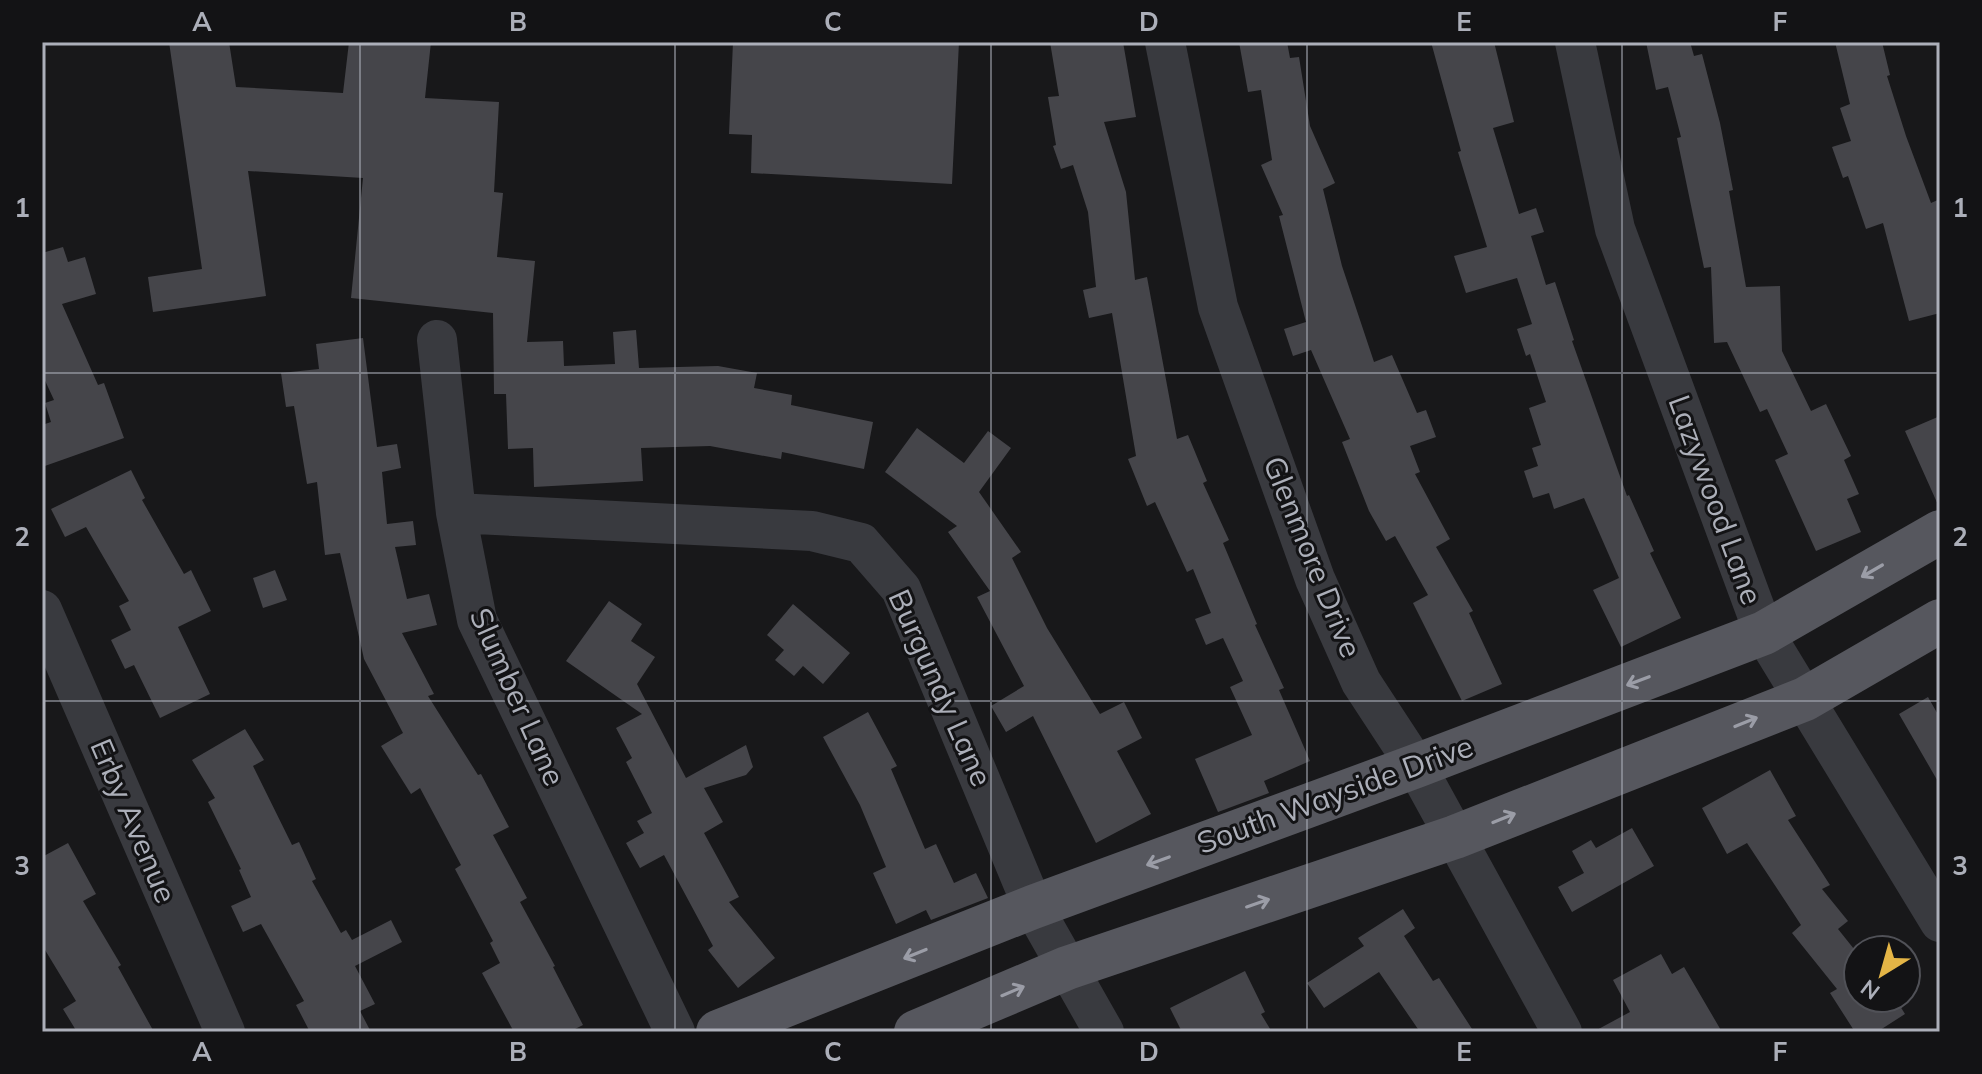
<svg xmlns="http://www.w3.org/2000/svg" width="1982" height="1074" font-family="Mulish,sans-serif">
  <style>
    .building { fill: #45454a }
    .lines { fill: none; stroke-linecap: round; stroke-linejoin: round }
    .minor { stroke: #393a3f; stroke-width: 40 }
    .major { stroke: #56575e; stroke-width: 44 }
    .oneway { stroke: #9b9da7 }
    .grid { fill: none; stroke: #acafb9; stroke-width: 2; stroke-opacity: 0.55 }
    .labels { text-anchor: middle; stroke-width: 6; stroke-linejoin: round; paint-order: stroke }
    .street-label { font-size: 30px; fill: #acafb9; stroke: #131315 }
    .neatline { fill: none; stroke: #acafb9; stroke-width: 3 }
    .grid-label { font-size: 26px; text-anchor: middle; font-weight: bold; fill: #acafb9 }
  </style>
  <rect width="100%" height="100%" fill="#18181a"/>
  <path class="building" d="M169,42H229L236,87L343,93L349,42H431L425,98L499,102L494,192L503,193L497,257L535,261L527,342L563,341L564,366L615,364L613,332L636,330L639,368L718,366L757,373L754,388L792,395L791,405L873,422L864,469L782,452L781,459L710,446L641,448L643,481L534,487L533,448L508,449L506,394H494L493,313L351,298L363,178L248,171L266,296L153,312L148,277L202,269Z
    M733,42H959L952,184L751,173L752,135L729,134Z
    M1050,42H1123L1136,117L1104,122L1126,192L1135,280L1147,277L1177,439L1188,435L1207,481L1203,483L1229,540L1223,543L1257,624L1255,625L1284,688L1279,690L1310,761L1264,781L1269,793L1218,812L1195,759L1252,735L1230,687L1243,681L1223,638L1206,645L1195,619L1211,613L1193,569L1187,572L1155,502L1147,506L1128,459L1136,456L1112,313L1089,318L1083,290L1096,287L1088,212L1073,165L1061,169L1053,146L1056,145L1048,97L1059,96Z
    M1239,42H1287L1290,58L1299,57L1310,126L1335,183L1323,189L1342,266L1374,362L1392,355L1417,413L1426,410L1436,437L1410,446L1420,472L1415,474L1450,539L1436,547L1473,611L1469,613L1502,684L1462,701L1413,603L1428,595L1395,536L1386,541L1369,511L1342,442L1350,439L1311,350L1293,356L1284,329L1306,322L1279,216L1283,215L1261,165L1272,160L1261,90L1248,92Z
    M1431,42H1494L1514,122L1493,128L1519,214L1536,208L1544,232L1531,236L1546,285L1555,282L1574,340L1572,341L1627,496L1629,495L1654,551L1650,553L1681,618L1621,647L1593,590L1619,578L1584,498L1554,509L1549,493L1533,498L1524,471L1538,466L1532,448L1541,445L1529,408L1546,402L1530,354L1526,356L1517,329L1532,324L1517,278L1466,293L1454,256L1487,247L1458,152L1461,151Z
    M1646,42H1690L1694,56L1702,54L1720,123L1733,190L1729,191L1746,287L1780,286L1782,351L1811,411L1826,404L1851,456L1844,460L1859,494L1847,499L1861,532L1816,551L1775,460L1788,454L1767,409L1760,412L1727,342L1714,343L1711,267L1704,268L1677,138L1681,137L1668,87L1656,90Z
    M1835,42H1882L1890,75L1887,76L1906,136L1931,203L1940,199V313L1909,321L1883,223L1866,229L1848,176L1843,178L1832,147L1851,141L1840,108L1850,104Z
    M63,247L68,262L85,257L96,294L62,304L98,385L104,383L124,438L42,467V425L51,422L45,403L54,400L42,374V253Z
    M363,338L377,447L397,444L401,468L382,472L387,524L413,521L416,545L395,547L407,599L429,594L437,625L402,633L434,694L428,696L478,775L481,774L509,827L493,835L527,898L520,902L555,966L553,967L583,1025L569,1032H514L482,973L500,963L490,943L493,941L455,869L461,865L420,788L411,794L381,746L403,733L364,659L340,553L325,555L317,482L307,484L294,406L286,407L281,373L319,369L316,344Z
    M1940,416V507H1939L1905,431Z
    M917,428L964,463L988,431L1011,448L979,492L1021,552L1012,558L1047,628L1100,714L1124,702L1142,738L1117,751L1151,814L1096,843L1033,716L1006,732L991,706L1024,686L977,597L990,591L948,532L957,526L885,472Z
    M131,470L145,498L142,500L184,574L191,570L211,611L178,627L210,694L160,718L134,665L125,669L111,640L131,630L119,606L129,601L86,527L65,537L51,509Z
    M275,570L287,600L263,608L253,578Z
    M609,601L642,624L631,641L655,657L637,684L686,778L746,745L753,767L746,775L704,788L723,822L704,833L739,897L729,902L775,958L738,988L708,950L713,946L664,855L640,868L626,843L644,833L637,821L652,813L626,762L632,758L616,728L642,714L566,661Z
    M793,604L850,653L823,684L803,666L794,676L775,660L784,650L767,635Z
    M1928,697L1940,718V785L1899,714Z
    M868,712L897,766L891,769L925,849L936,844L954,883L976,873L988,898L931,920L926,910L896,924L873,873L886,867L860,805L823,737Z
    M245,729L264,760L253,766L292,845L299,842L316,879L312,881L341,933L346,930L352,940L391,920L402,942L355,966L375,1004L360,1011L371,1032H310L296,1005L304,1001L261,924L243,932L231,906L251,897L239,870L241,869L208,802L215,798L192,760Z
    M1770,770L1796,816L1788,820L1830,885L1822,889L1848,921L1838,929L1858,954V998H1895L1905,1014L1877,1032H1855L1830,993L1837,989L1792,933L1801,925L1747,843L1727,854L1702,808Z
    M1632,828L1654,866L1572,912L1558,887L1584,873L1572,851L1591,840L1596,848Z
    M68,843L96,894L83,901L121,965L118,967L154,1032H77L63,1009L76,1001L42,945V857Z
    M1403,909L1415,928L1404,936L1433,981L1439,978L1474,1032H1420L1379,972L1324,1008L1307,983L1364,946L1358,938Z
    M1661,954L1672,974L1684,967L1722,1032H1593L1630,1012L1613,980Z
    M1245,971L1265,1012L1261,1014L1272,1032H1182L1170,1008Z"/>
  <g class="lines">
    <path class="minor" d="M1165,42L1218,307L1315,579L1361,682L1416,766L1562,1032
      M1575,42L1615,229L1764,633L1940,922
      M437,340L456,513L477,620L675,1032
      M456,513L812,531L861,543L901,589L1033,907L1104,1032
      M42,610L225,1032"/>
    <path class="major" d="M718,1032L1033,907L1416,766L1764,633L1940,532
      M916,1032L1067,968L1455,837L1805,699L1940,621"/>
  </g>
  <defs><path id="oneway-shaft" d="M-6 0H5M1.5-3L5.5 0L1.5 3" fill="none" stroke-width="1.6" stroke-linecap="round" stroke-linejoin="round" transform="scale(2)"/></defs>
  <g class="oneway">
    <use href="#oneway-shaft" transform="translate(1872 571) rotate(150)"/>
    <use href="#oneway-shaft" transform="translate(1638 681) rotate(159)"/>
    <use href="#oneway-shaft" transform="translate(1746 722) rotate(-22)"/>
    <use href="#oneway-shaft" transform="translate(1504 818) rotate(-22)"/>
    <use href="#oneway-shaft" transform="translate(1158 861) rotate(160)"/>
    <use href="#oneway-shaft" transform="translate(1258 903) rotate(-19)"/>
    <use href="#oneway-shaft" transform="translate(915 954) rotate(158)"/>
    <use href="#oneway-shaft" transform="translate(1013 991) rotate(-23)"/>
  </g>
  <path class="grid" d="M360,42V1032M675,42V1032M991,42V1032M1307,42V1032M1622,42V1032M42,373H1940M42,701H1940"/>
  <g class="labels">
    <g class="street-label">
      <text transform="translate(1715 500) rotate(70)" y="10">Lazywood Lane</text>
      <text transform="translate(1312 557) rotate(68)" y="10">Glenmore Drive</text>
      <text transform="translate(940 688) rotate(66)" y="10">Burgundy Lane</text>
      <text transform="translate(517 697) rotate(66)" y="10">Slumber Lane</text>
      <text transform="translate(1335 795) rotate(-20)" y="10">South Wayside Drive</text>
      <text transform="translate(133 821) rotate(67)" y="10">Erby Avenue</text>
    </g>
  </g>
  <rect width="1982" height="1074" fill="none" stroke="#131315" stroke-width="88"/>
  <g transform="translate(1882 974) rotate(217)"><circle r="38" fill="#131315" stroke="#505157" stroke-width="2"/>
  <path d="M0-6L14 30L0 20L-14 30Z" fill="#e4b546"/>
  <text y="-12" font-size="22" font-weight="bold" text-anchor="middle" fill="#acafb9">N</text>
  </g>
  <rect x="44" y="44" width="1894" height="986" class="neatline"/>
  <g class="grid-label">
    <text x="202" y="31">A</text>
    <text x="518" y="31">B</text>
    <text x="833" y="31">C</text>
    <text x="1149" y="31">D</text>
    <text x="1464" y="31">E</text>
    <text x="1780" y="31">F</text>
    <text x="22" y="217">1</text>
    <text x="1960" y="217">1</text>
    <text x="22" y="546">2</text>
    <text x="1960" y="546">2</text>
    <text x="22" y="875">3</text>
    <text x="1960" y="875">3</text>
    <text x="202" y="1061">A</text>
    <text x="518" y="1061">B</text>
    <text x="833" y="1061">C</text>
    <text x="1149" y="1061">D</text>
    <text x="1464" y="1061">E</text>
    <text x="1780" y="1061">F</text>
  </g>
</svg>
